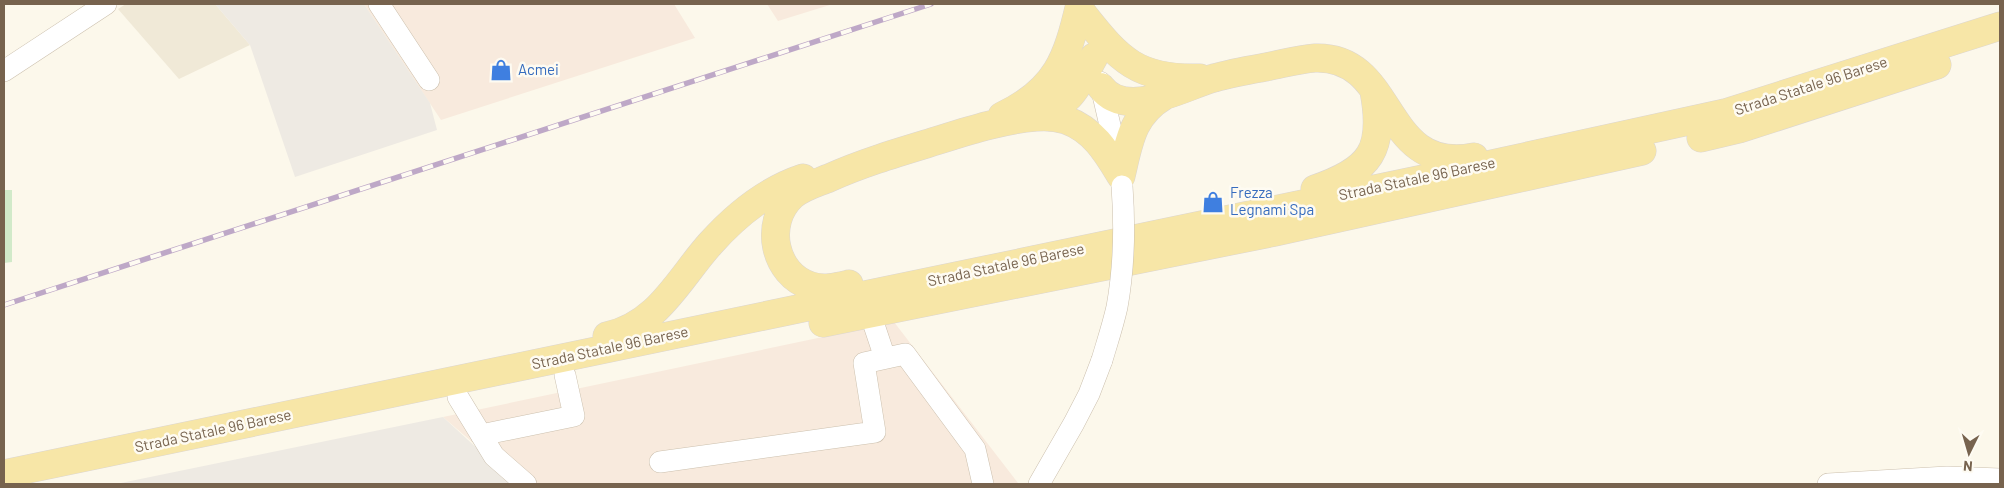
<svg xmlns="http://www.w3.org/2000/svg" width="2004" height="488" font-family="Barlow,sans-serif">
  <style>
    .residential { fill: #f0e9d7 }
    .commercial { fill: #f8eadd }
    .industrial { fill: #eeeae3 }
    .green { fill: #d1eac9 }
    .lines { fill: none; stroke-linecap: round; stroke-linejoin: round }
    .minor-casing { stroke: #ccc0ae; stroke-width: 22 }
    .major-casing { stroke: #dcd6d1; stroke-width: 29 }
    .minor { stroke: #fff; stroke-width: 21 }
    .major { stroke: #f7e6a7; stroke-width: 28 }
    .rail-casing { stroke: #bea8c7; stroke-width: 5.5 }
    .rail { stroke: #fefbf2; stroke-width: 4; stroke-dasharray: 11; stroke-linecap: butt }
    .minor-bridge-casing { stroke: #ccc0ae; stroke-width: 22; stroke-linecap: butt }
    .minor-bridge { stroke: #fff; stroke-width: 21 }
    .labels { text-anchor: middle; stroke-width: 5; stroke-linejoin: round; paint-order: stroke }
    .shop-label { font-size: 15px; fill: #366cbe; stroke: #fefbf2; text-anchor: start }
    .street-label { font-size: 15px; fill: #77634e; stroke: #fefbf2 }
  </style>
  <rect width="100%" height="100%" fill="#fcf8eb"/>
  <path class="residential" d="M126,4H215L250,45L179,79L118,9Z"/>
  <path class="commercial" d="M364,4H674L695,38L441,120Z
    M767,4H833L778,21Z
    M894,322L1018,483L1017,484H521L443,417Z"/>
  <path class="industrial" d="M215,4H364L430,103L437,130L295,177L250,45Z
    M443,417L516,484H116Z"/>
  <path class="green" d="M4,190H12V262L4,263Z"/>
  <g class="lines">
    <g class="minor-casing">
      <path id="minor" d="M379,4L429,80
        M4,71L106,4
        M1100,82L1120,169
        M870,313L885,358
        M458,397L494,456L526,484
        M481,435L574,416L565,375
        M660,462L875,432L864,363L905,354L975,449L983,484
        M1039,484L1074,423L1089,394L1102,360
        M1828,484L1947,477L2000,479"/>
    </g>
    <g class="major-casing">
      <path id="major" d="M1083,14C1119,60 1138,80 1200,78
        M1101,87C1126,121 1184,86 1214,78C1231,73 1249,70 1266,67C1282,64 1299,59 1315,58C1397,55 1380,175 1474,157
        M1002,116C1057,90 1067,59 1080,4
        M1035,117C1072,103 1076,89 1094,57
        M1701,138L1739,129L1937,65
        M1121,176C1129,142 1132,115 1164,96
        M1315,189C1371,170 1385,150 1374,91
        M849,284C836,287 824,290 811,286C774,275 763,223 792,196C802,187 817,183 829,178C860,164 893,154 926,144C962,133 999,120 1036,117C1047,116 1057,117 1066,120C1094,130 1107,153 1121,176
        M823,323L1275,232L1642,151
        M607,336C658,325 678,280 710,244C735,216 767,190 803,178
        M4,474L1423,179L1725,113L2000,26"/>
    </g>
    <use href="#minor" class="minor"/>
    <use href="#major" class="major"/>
    <g class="rail-casing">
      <path id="rail" d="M4,305L931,4"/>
    </g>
    <use href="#rail" class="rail"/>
    <g class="minor-bridge-casing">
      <path id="minor-bridge" d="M1102,360C1107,343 1113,325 1117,307C1124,268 1125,226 1122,186"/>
    </g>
    <use href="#minor-bridge" class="minor-bridge"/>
  </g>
  <defs>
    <g id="shop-bare" transform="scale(1.725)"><path d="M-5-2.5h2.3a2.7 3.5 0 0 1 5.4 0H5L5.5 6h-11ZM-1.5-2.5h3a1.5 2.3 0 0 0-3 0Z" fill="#3f7fe0" stroke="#fefbf2" stroke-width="2.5" paint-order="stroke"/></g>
  </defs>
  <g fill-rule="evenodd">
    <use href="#shop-bare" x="501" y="70"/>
    <use href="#shop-bare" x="1213" y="202"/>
  </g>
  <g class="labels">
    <g class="shop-label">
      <text x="518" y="75">Acmei</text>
      <text x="1230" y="198">Frezza<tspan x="1230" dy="17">Legnami Spa</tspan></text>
    </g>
    <g class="street-label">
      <text transform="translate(1811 86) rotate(-18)" y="5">Strada Statale 96 Barese</text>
      <text transform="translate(1417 179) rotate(-12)" y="5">Strada Statale 96 Barese</text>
      <text transform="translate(1006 265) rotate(-12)" y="5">Strada Statale 96 Barese</text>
      <text transform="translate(610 348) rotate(-12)" y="5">Strada Statale 96 Barese</text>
      <text transform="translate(213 431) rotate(-12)" y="5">Strada Statale 96 Barese</text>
    </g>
  </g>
  <rect width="2004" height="488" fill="none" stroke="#77634e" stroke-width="10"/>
  <g transform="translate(1969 453) rotate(185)" stroke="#fefbf2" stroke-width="4" paint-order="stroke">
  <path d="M0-4L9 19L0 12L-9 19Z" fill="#77634e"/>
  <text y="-8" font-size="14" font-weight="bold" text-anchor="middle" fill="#77634e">N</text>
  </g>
</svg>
